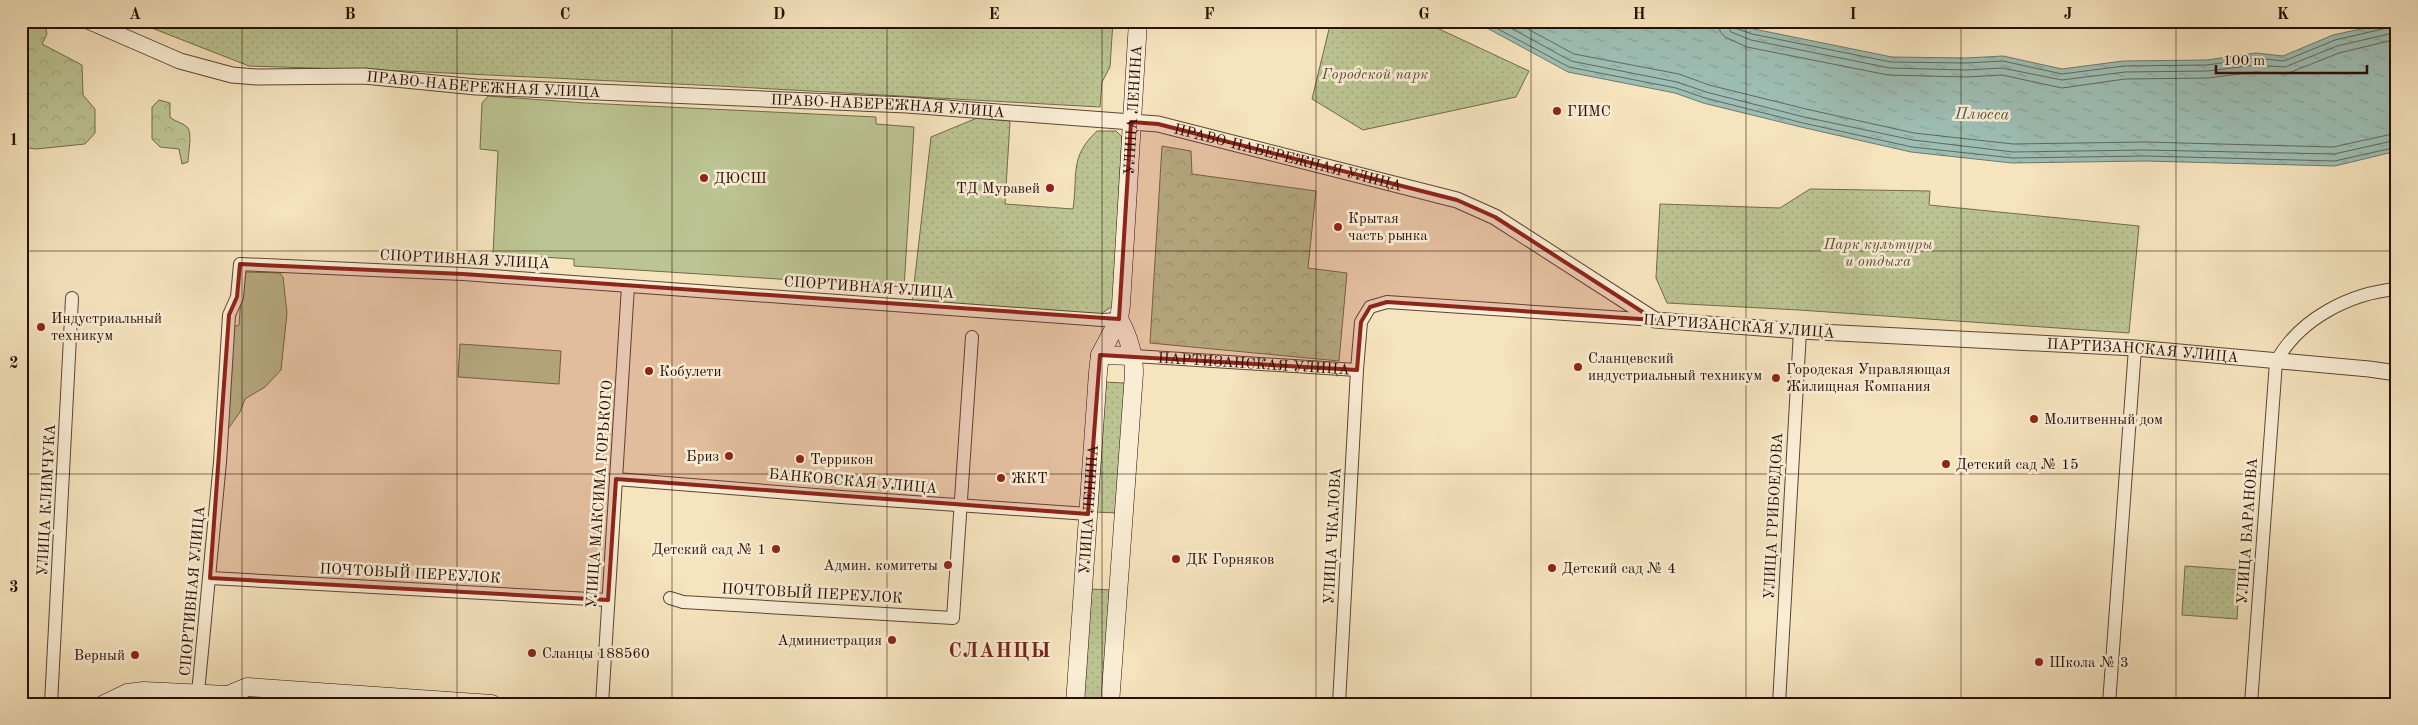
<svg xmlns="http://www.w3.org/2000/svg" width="2418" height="725" font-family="'Old Standard TT',serif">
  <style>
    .grass { fill: #bbc492; stroke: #72694a }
    .forest { fill: url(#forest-crowns); stroke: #72694a }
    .park { fill: url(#park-dots); stroke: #72694a }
    .water { fill: url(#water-ripples); stroke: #6f786d }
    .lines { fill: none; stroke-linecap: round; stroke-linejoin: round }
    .shore { stroke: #64665c; stroke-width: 1 }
    .minor-casing { stroke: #5d4432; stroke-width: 14 }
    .tertiary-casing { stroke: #5d4432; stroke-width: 17 }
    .secondary-casing { stroke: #2a0e03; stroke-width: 19 }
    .minor { stroke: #f9edd5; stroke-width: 12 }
    .tertiary { stroke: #f9edd5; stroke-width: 15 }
    .secondary { stroke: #f9edd5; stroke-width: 18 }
    .marked { fill: #8f2418; fill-opacity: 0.2; stroke: #8f2418; stroke-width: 4; stroke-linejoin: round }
    .grid { fill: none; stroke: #2a0e03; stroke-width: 1; stroke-opacity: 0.55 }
    .poi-dot { fill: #8f2418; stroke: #f9edd5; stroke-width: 2 }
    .labels { text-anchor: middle; stroke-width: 5; stroke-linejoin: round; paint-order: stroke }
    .park-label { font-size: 15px; font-style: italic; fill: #5d4e35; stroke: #f9edd5 }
    .street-label { font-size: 15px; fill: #2a0e03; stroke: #f9edd5 }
    .poi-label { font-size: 15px; fill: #2a0e03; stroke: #f9edd5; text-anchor: start }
    .water-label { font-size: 16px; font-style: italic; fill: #58544a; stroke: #f9edd5 }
    .district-label { font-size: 20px; font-weight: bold; letter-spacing: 1px; fill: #7a1f14; stroke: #f9edd5 }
    .neatline { fill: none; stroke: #2a0e03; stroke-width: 2 }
    .grid-label { font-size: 16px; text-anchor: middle; font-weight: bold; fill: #2a0e03 }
  </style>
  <defs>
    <pattern id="forest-crowns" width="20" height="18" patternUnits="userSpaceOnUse" patternTransform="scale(1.25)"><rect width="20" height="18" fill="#bbc492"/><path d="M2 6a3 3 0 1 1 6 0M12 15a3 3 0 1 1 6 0" fill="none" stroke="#a1a77c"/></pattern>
    <pattern id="park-dots" width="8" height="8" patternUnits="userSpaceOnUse" patternTransform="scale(1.25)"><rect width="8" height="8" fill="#bbc492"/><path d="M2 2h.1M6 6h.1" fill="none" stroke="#a1a77c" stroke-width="1.8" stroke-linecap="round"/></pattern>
    <pattern id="water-ripples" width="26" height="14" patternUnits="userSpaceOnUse" patternTransform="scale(1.25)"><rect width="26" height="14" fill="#9dbeb4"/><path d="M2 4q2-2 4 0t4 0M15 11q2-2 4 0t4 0" fill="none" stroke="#87a299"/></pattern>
  </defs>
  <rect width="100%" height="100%" fill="#f6e4be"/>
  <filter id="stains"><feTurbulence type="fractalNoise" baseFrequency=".004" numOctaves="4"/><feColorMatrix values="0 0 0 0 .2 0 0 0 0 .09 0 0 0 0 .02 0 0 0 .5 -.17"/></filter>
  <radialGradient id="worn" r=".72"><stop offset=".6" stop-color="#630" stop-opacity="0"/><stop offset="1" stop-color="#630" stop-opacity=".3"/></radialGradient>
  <path class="grass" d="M488,96L585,103L876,117V124L914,127L904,287L574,266V259L493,254L498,151L480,149L482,103Z
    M246,272L280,273L283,277L287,313L281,370L265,387L245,399L240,412L226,432L233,327L239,325L242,283Z
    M460,344L561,351L559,384L458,377Z
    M242,692L423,704H303L244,700Z"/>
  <path class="forest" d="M21,21L45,25L47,34L42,44L82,65L83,95L95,109V133L85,144L36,149L21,147Z
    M159,100L170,103V117C175,122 182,122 187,127C193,132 188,154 188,162L182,164L179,149L160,147L152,139V107Z
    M1162,146L1191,151L1192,174L1316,191L1308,268L1347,273L1339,361L1150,343Z"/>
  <path class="park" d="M134,21H1113L1110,67L1102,82L1100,107L719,86L405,71L249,66Z
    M1331,21H1422L1529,71L1516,97L1363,130L1312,99Z
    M977,118L1010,121L1005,204L1073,209C1078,175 1069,157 1097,131H1116L1122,137L1113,306L1099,315L912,302L931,137Z
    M1810,189L1930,191L1929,205L2139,226L2129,333L1799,310L1667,303L1656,278L1660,204L1780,208Z
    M1103,382L1126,383L1118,513L1094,512Z
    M2185,566L2240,570L2237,619L2182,615Z
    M1089,589L1113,590L1104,704H1081Z"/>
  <path class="water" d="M1468,21H1731L1754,29L1892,57L1966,58L2003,56L2062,69L2123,61L2207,60L2256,53L2283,56L2333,35L2397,21V151L2335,166L2145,161L2012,163L1911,152L1801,127L1703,103L1675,93L1568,72L1487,28Z"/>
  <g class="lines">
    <path class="shore" d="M1483,21L1569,67L1676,88L1705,98L1803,123L1912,147L2013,158L2145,156L2335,161L2397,147
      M1498,21L1571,61L1677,82L1706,92L1804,117L1913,140L2013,152L2145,150L2334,154L2397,140
      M1513,21L1574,54L1679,74L1709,85L1806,109L1914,133L2013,144L2145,142L2333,147L2397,133
      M1718,21L1720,31L1725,37L1747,47L1888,75L1967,77L2002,75L2062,88L2125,79L2208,78L2256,72L2286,74L2339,53L2397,39
      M1726,21L1731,32L1751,40L1890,68L1966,70L2002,68L2062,80L2125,72L2208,71L2256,65L2285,67L2337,46L2389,34L2397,27
      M1732,21L1735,28L1752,34L1891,62L1966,63L2003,61L2062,74L2124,66L2207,65L2256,58L2284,61L2335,40L2387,28L2391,21"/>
    <g class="minor-casing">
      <g id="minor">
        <path id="s1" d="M1134,356L1357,370L1361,322L1370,307L1387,302L1655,320"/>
        <path d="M616,479L841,497L1088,514"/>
        <path d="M210,578L608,600"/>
        <path d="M670,598L683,602L953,618L972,337"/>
        <path d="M198,693L220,462L229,315L237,297L240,264L463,274L1102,320L1119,319"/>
        <path d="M51,704L72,298"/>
        <path d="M602,704L628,286"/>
        <path d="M1339,704L1357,370"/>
        <path d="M1779,704L1800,331"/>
        <path d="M2109,704L2135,348"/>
        <path d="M2251,704L2276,362C2299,319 2350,293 2397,289"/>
      </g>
    </g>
    <g class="tertiary-casing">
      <g id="tertiary">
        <path id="s2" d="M88,21L180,61L232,75L257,77L364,76L476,87L907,105L1158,124L1457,200L1495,217L1655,320L1800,331L2135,348L2369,369L2397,373"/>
      </g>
    </g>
    <g class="secondary-casing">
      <g id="secondary">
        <path d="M1100,355L1134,356"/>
        <path d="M228,695L247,687L492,704"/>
        <path d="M104,704L127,693L144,691L228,695L243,704"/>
        <path id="s3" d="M1075,704L1098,372L1100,355L1119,319L1121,305L1138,21"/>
        <path d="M1110,704L1134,373C1134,353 1129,337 1119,319"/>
      </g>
    </g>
    <use href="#minor" class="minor"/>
    <use href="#tertiary" class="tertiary"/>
    <use href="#secondary" class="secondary"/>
  </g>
  <path class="marked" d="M1131,122L1158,124L1457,200L1495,217L1655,320L1387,302L1370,307L1361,322L1357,370L1100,355L1088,514L616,479L608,600L210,578L229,315L237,297L240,264L463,274L1119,319Z"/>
  <path class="grid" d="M242,21V704M457,21V704M672,21V704M887,21V704M1102,21V704M1316,21V704M1531,21V704M1746,21V704M1961,21V704M2176,21V704M21,251H2397M21,474H2397"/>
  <g class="poi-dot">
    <circle cx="1557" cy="111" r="5"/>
    <circle cx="704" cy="178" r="5"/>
    <circle cx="1050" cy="188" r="5"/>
    <circle cx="1338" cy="227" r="5"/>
    <circle cx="41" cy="327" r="5"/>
    <circle cx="1578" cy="367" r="5"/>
    <circle cx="649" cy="371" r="5"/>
    <circle cx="1776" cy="378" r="5"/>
    <circle cx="2034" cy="419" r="5"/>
    <circle cx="729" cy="456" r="5"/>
    <circle cx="800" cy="459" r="5"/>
    <circle cx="1946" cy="464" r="5"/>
    <circle cx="1001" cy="478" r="5"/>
    <circle cx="776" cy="549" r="5"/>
    <circle cx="1176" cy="559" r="5"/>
    <circle cx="948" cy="565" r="5"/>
    <circle cx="1552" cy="568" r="5"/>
    <circle cx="892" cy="640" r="5"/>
    <circle cx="532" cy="653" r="5"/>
    <circle cx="135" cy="655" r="5"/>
    <circle cx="2039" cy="662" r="5"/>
  </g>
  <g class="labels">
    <g class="park-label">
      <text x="1375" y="79">Городской парк</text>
      <text x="1878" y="249">Парк культуры<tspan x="1878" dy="17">и отдыха</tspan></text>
    </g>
    <g class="street-label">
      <text dy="5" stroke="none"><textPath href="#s2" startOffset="406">ПРАВО-НАБЕРЕЖНАЯ УЛИЦА</textPath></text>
      <text dy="5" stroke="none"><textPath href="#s2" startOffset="811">ПРАВО-НАБЕРЕЖНАЯ УЛИЦА</textPath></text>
      <text dy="5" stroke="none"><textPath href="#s3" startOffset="600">УЛИЦА ЛЕНИНА</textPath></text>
      <text dy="5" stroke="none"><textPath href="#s2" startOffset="1216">ПРАВО-НАБЕРЕЖНАЯ УЛИЦА</textPath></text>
      <text transform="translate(465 259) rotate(3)" y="5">СПОРТИВНАЯ УЛИЦА</text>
      <text transform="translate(869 287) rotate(4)" y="5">СПОРТИВНАЯ УЛИЦА</text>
      <text transform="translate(1739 326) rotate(4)" y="5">ПАРТИЗАНСКАЯ УЛИЦА</text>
      <text dy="5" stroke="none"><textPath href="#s2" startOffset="2111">ПАРТИЗАНСКАЯ УЛИЦА</textPath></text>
      <text dy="5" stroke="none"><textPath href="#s1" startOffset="120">ПАРТИЗАНСКАЯ УЛИЦА</textPath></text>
      <text transform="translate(853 481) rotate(5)" y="5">БАНКОВСКАЯ УЛИЦА</text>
      <text transform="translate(599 494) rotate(-86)" y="5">УЛИЦА МАКСИМА ГОРЬКОГО</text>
      <text transform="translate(46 500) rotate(-87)" y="5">УЛИЦА КЛИМЧУКА</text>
      <text dy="5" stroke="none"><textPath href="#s3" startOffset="195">УЛИЦА ЛЕНИНА</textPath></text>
      <text transform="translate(1773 516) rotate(-87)" y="5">УЛИЦА ГРИБОЕДОВА</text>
      <text transform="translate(2247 531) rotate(-86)" y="5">УЛИЦА БАРАНОВА</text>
      <text transform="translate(1332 536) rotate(-87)" y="5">УЛИЦА ЧКАЛОВА</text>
      <text transform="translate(410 573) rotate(3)" y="5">ПОЧТОВЫЙ ПЕРЕУЛОК</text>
      <text transform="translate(192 591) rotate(-85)" y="5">СПОРТИВНАЯ УЛИЦА</text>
      <text transform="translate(812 593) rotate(3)" y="5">ПОЧТОВЫЙ ПЕРЕУЛОК</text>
    </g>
    <g class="poi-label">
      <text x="1567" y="116">ГИМС</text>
      <text x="714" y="183">ДЮСШ</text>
      <text x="1040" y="193" text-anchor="end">ТД Муравей</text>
      <text x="1348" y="223">Крытая<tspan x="1348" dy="17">часть рынка</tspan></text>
      <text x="51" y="323">Индустриальный<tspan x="51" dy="17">техникум</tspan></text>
      <text x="1588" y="363">Сланцевский<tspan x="1588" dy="17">индустриальный техникум</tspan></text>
      <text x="1786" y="374">Городская Управляющая<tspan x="1786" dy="17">Жилищная Компания</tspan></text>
      <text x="659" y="376">Кобулети</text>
      <text x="2044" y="424">Молитвенный дом</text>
      <text x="719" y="461" text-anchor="end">Бриз</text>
      <text x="810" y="464">Террикон</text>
      <text x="1956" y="469">Детский сад № 15</text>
      <text x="1011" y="483">ЖКТ</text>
      <text x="766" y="554" text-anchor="end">Детский сад № 1</text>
      <text x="1186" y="564">ДК Горняков</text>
      <text x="938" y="570" text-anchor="end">Админ. комитеты</text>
      <text x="1562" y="573">Детский сад № 4</text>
      <text x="882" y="645" text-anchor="end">Администрация</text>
      <text x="542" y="658">Сланцы 188560</text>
      <text x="125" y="660" text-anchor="end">Верный</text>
      <text x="2049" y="667">Школа № 3</text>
    </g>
    <g class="water-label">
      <text transform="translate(1982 113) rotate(1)" y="6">Плюсса</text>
    </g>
    <g class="district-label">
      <text x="1000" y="657">СЛАНЦЫ</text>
    </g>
  </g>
  <rect width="2418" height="725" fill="none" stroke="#f6e4be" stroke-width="55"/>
  <path d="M2216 65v8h151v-8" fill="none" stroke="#2a0e03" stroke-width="2.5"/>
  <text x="2223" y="65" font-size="15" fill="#2a0e03" stroke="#f9edd5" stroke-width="4" paint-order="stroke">100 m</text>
  <rect x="28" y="28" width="2362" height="670" class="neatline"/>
  <g class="grid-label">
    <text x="135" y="19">A</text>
    <text x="350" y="19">B</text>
    <text x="565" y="19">C</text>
    <text x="779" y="19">D</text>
    <text x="994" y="19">E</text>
    <text x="1209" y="19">F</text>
    <text x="1424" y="19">G</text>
    <text x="1639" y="19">H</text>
    <text x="1853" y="19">I</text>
    <text x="2068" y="19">J</text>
    <text x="2283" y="19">K</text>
    <text x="14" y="145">1</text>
    <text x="14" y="368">2</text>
    <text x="14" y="592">3</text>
  </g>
  <rect width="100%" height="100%" filter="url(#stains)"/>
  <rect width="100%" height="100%" fill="url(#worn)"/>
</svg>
